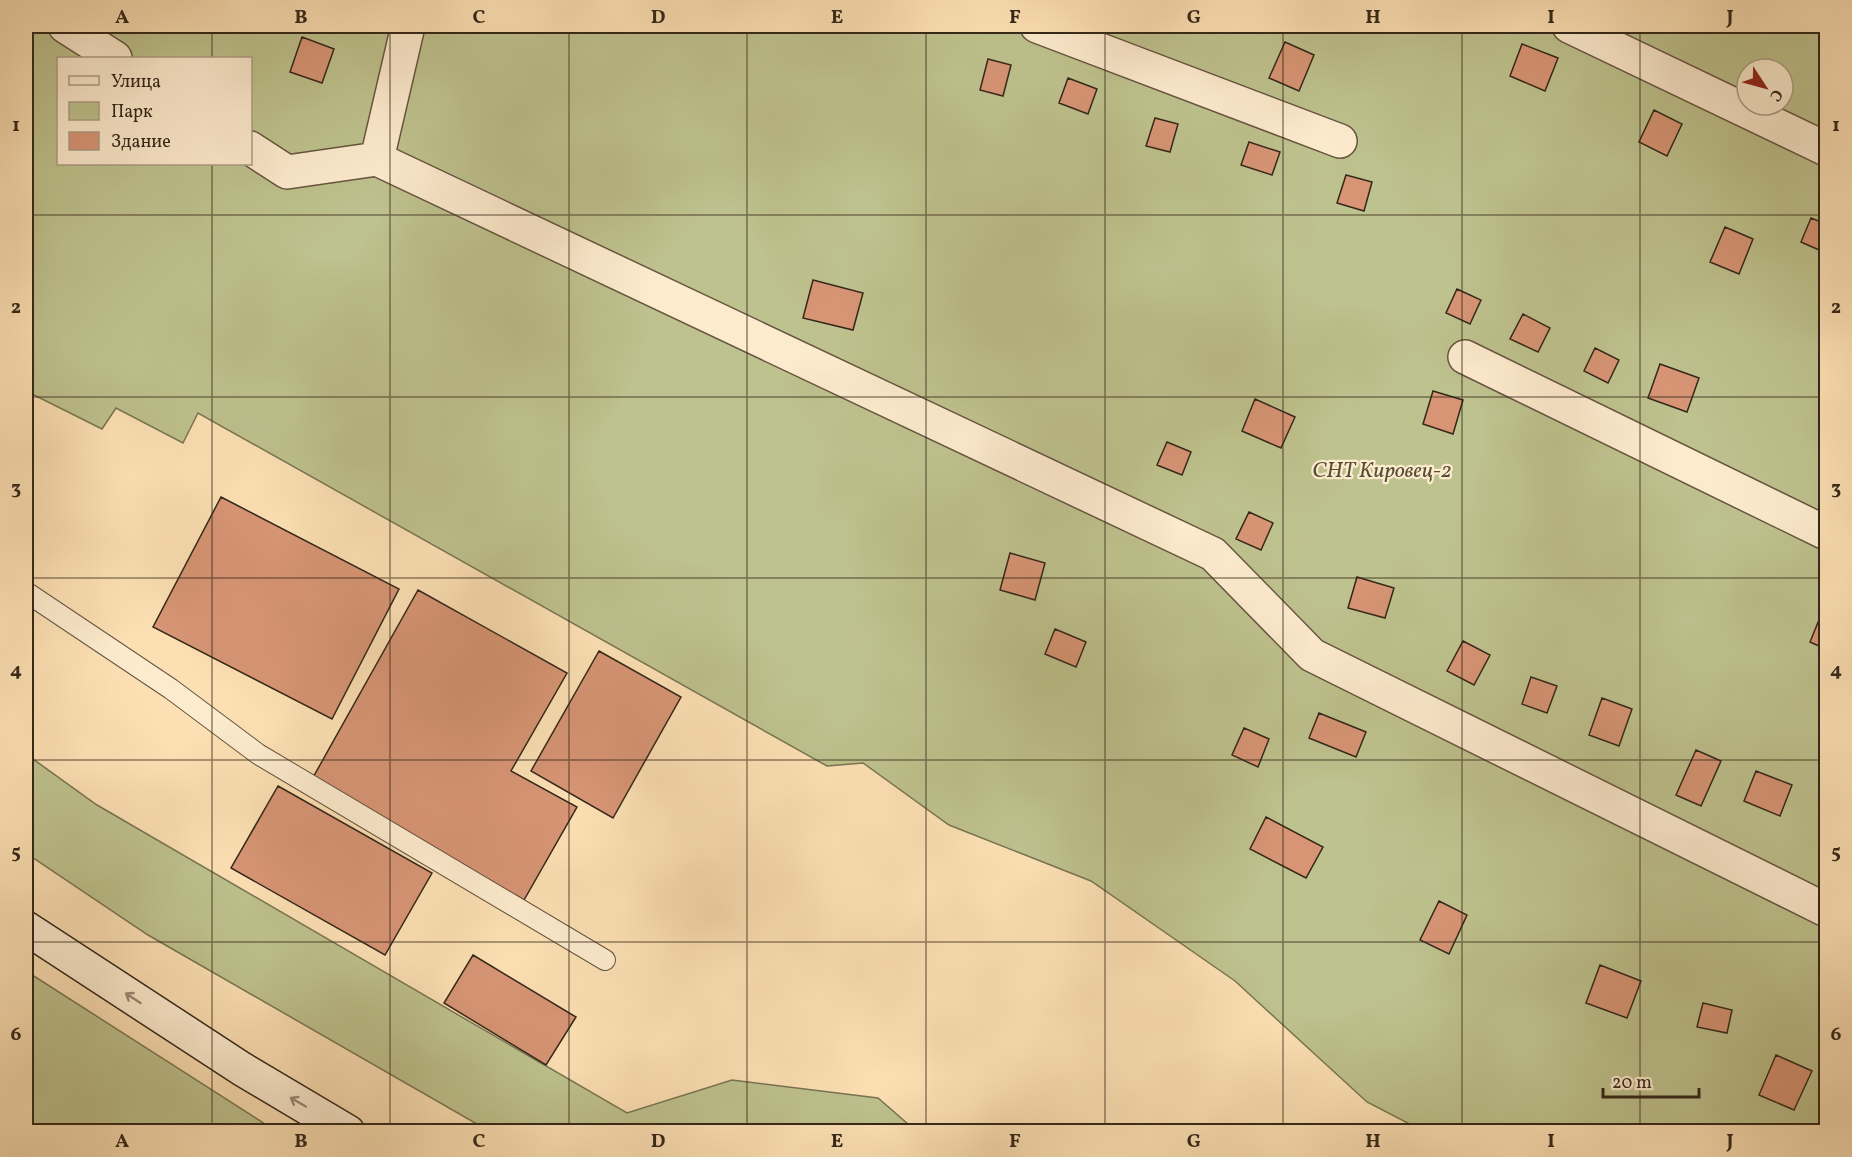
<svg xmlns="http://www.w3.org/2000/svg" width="1852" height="1157" font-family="Vollkorn,serif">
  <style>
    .green { fill: #bec28e; stroke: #797453; stroke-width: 1.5; fill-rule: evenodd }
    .building { fill: #d79575; stroke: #342718; stroke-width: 1.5 }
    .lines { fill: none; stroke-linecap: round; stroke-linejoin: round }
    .service-casing { stroke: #66553f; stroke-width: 22 }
    .minor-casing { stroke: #66553f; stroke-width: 36 }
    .secondary-casing { stroke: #342718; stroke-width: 36 }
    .service { stroke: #fdebce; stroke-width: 20 }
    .minor { stroke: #fdebce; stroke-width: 33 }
    .secondary { stroke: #fdebce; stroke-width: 33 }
    .oneway { stroke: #988973 }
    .grid { fill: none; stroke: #342718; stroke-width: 1.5; stroke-opacity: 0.55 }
    .labels { text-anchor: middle; stroke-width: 4.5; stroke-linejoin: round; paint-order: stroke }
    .park-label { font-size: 22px; font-style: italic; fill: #564e36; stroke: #fdebce }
    .neatline { fill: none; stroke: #342718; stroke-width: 2 }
    .grid-label { font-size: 20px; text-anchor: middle; font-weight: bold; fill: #342718 }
  </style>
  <rect width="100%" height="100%" fill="#fce0b4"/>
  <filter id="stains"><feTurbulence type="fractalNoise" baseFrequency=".00333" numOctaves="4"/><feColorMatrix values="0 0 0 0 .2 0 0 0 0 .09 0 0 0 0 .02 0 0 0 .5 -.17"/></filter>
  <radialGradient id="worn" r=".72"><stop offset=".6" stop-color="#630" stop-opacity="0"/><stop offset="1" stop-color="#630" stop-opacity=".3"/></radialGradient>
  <path class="green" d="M26,26H1826V1131H1423L1367,1102L1235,981L1091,881L949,825L863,763L827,766L198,413L183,443L116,408L102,429L26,391ZM58,58H250V164H58ZM1747,69H1783V105H1747Z
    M26,754L97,805L627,1113L732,1080L878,1098L916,1131H489L148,935L26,853Z
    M26,971L276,1131H26Z"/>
  <path class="building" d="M302,37L334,49L322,83L290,72Z
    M1285,42L1314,55L1299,91L1269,78Z
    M1522,44L1558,58L1545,91L1510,76Z
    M988,59L1011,65L1003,96L980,90Z
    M1068,78L1097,89L1088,114L1059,103Z
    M1654,110L1682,124L1667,156L1639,142Z
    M1155,118L1178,124L1170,152L1146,146Z
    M1249,142L1280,152L1272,175L1241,165Z
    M1346,175L1372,182L1364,211L1337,203Z
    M1811,218L1826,224V253L1801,242Z
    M1725,227L1753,239L1739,274L1710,262Z
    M813,280L863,293L853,330L803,318Z
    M1457,289L1481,300L1470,324L1446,313Z
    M1523,314L1550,328L1538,352L1510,339Z
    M1595,348L1619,360L1608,383L1584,371Z
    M1660,364L1699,378L1687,412L1648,398Z
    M1433,391L1463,400L1453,434L1423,424Z
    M1255,399L1295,417L1281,448L1242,431Z
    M1167,442L1191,452L1182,475L1157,465Z
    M221,497L399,589L332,719L153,627Z
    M1249,512L1273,523L1261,550L1236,539Z
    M1010,553L1045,563L1035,600L1000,590Z
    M1357,577L1394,588L1385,618L1348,608Z
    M418,590L567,673L511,771L577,807L524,900L311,781Z
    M1821,615L1826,617V649L1810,642Z
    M1055,629L1086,642L1076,667L1045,654Z
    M1463,641L1490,655L1474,685L1447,671Z
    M599,651L681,697L613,818L531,771Z
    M1531,677L1557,686L1547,713L1522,704Z
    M1602,698L1632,709L1619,746L1589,735Z
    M1319,713L1366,732L1356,757L1309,738Z
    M1244,728L1269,739L1258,767L1232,755Z
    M1696,750L1721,761L1701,806L1676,795Z
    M1756,771L1792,785L1780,816L1744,801Z
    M278,786L432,873L385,955L231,868Z
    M1266,817L1323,847L1306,878L1250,849Z
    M1439,901L1467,915L1449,954L1420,940Z
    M473,955L576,1017L546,1065L444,1003Z
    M1600,965L1641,981L1627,1018L1586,1003Z
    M1703,1003L1732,1010L1727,1033L1697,1027Z
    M1776,1055L1812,1071L1794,1110L1759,1095Z"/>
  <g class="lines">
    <g class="service-casing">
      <path id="service" d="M26,592L171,689L258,754L605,960"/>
    </g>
    <g class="minor-casing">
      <path id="minor" d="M65,26L115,58
        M1037,26L1340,141
        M1569,26L1826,149
        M250,148L287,172L377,159L1213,554L1312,655L1826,910
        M377,159L408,26
        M1465,357L1826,533"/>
    </g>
    <g class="secondary-casing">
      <path id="secondary" d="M26,928L242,1069L348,1132"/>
    </g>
    <use href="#service" class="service"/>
    <use href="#minor" class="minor"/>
    <use href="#secondary" class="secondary"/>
  </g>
  <defs><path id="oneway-shaft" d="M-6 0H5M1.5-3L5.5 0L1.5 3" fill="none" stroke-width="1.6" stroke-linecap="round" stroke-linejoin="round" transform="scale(1.5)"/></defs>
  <g class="oneway">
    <use href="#oneway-shaft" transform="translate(133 998) rotate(-147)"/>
    <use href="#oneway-shaft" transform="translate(298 1102) rotate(-150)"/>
  </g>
  <path class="grid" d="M212,26V58M390,26V1132M569,26V1132M747,26V1132M926,26V1132M1105,26V1132M1283,26V1132M1462,26V1132M1640,26V1132M212,164V1132M26,215H1826M26,397H1826M26,578H1826M26,760H1826M26,942H1826"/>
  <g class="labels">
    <g class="park-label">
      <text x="1382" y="477">СНТ Кировец-2</text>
    </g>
  </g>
  <rect width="1852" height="1157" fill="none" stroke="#fce0b4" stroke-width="66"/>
  <rect x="57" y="57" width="195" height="108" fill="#fdebce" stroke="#ad9d85" stroke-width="1.5"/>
  <rect x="69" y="76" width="30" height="9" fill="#fdebce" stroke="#ad9d85" stroke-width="1.5"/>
  <text x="111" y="87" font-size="18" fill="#342718">Улица</text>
  <rect x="69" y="102" width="30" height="18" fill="#bec28e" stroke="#ad9d85" stroke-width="1.5"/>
  <text x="111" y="117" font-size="18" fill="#342718">Парк</text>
  <rect x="69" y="132" width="30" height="18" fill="#d79575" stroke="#ad9d85" stroke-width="1.5"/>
  <text x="111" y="147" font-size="18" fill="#342718">Здание</text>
  <g transform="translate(1765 87) rotate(126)"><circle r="28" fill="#fdebce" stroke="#ad9d85" stroke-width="1.5"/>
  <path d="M0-4.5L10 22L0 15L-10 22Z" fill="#8f2418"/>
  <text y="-9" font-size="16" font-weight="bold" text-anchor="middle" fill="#342718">С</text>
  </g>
  <path d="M1603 1088v9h96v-9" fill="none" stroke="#342718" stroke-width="3"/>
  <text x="1612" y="1088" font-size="18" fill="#342718" stroke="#fdebce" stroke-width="4.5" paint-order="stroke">20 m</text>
  <rect x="33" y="33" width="1786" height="1091" class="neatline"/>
  <g class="grid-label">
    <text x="122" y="23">A</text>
    <text x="301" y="23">B</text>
    <text x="479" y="23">C</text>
    <text x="658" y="23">D</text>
    <text x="837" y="23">E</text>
    <text x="1015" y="23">F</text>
    <text x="1194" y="23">G</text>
    <text x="1373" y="23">H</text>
    <text x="1551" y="23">I</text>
    <text x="1730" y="23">J</text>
    <text x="16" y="131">1</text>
    <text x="1836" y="131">1</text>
    <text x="16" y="313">2</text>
    <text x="1836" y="313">2</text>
    <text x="16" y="494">3</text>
    <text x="1836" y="494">3</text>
    <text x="16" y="676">4</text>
    <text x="1836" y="676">4</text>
    <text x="16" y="858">5</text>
    <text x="1836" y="858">5</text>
    <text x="16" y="1040">6</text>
    <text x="1836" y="1040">6</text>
    <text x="122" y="1147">A</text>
    <text x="301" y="1147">B</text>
    <text x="479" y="1147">C</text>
    <text x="658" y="1147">D</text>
    <text x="837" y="1147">E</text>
    <text x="1015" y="1147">F</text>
    <text x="1194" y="1147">G</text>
    <text x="1373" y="1147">H</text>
    <text x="1551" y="1147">I</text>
    <text x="1730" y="1147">J</text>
  </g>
  <rect width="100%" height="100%" filter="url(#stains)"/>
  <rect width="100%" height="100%" fill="url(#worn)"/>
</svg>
